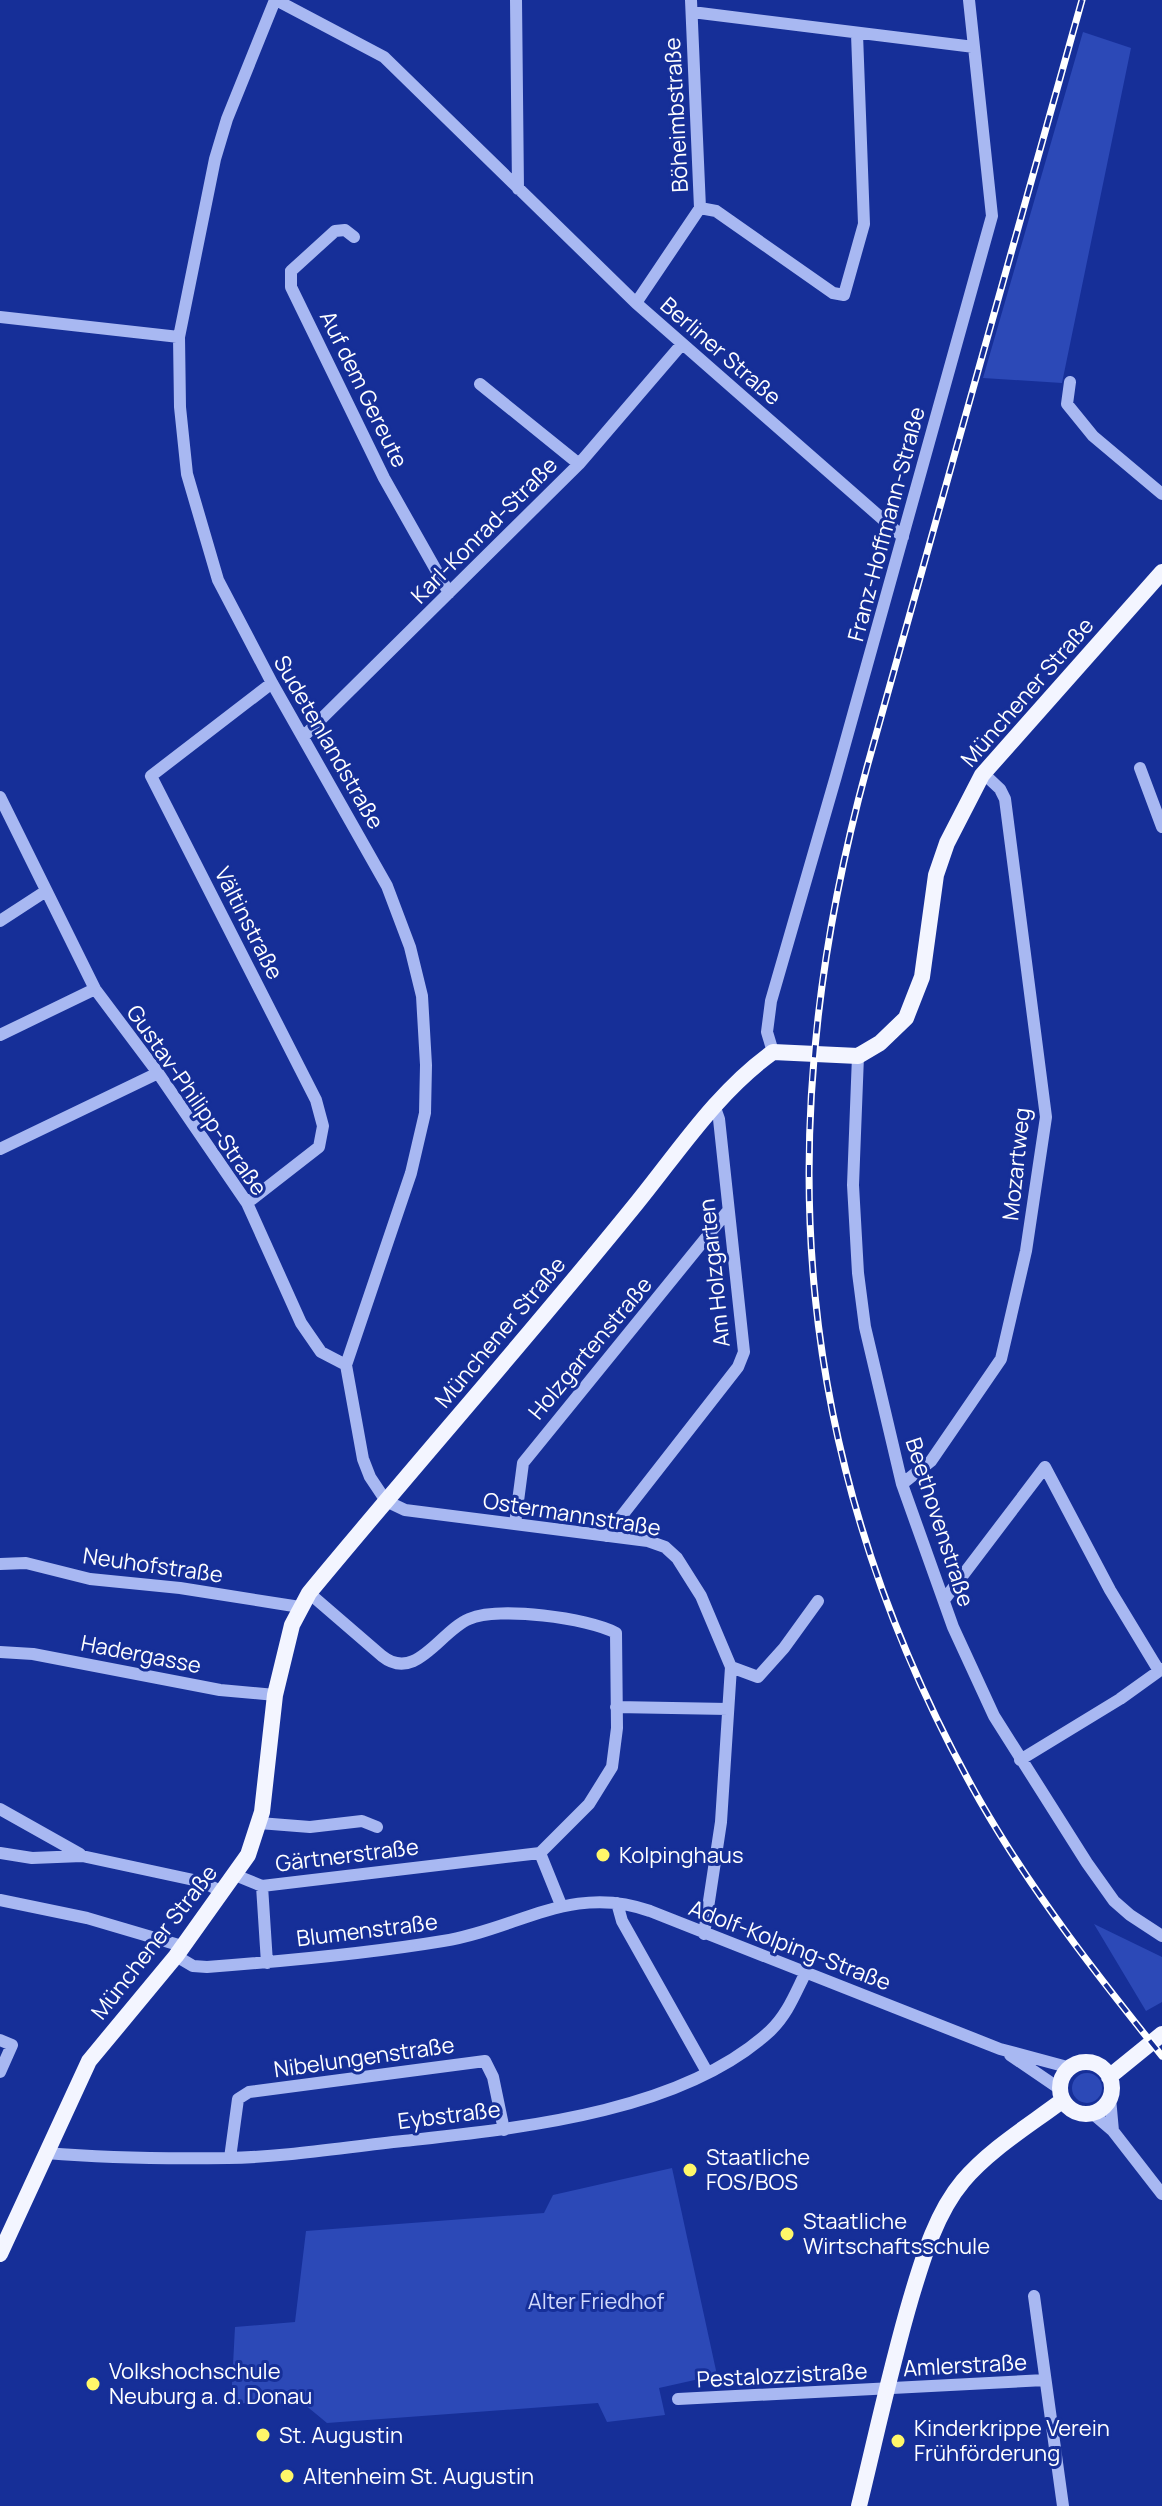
<svg xmlns="http://www.w3.org/2000/svg" width="1162" height="2506" font-family="Manrope,sans-serif">
  <style>
    .green { fill: #2c49b7 }
    .lines { fill: none; stroke-linecap: round; stroke-linejoin: round }
    .minor { stroke: #a8b8f2; stroke-width: 12 }
    .major { stroke: #f3f5ff; stroke-width: 16 }
    .rail-casing { stroke: #fff; stroke-width: 7 }
    .rail { stroke: #162f98; stroke-width: 4; stroke-dasharray: 12; stroke-linecap: butt }
    .poi-dot { fill: #fff769; stroke: #162f98; stroke-width: 3 }
    .labels { text-anchor: middle; stroke-width: 6; stroke-linejoin: round; paint-order: stroke }
    .street-label { font-size: 22px; fill: #fff; stroke: #162f98 }
    .poi-label { font-size: 22px; fill: #fff; stroke: #162f98; text-anchor: start }
    .park-label { font-size: 22px; fill: #d0d9fc; stroke: #162f98 }
  </style>
  <rect width="100%" height="100%" fill="#162f98"/>
  <path class="green" d="M1083,32L1131,48L1062,383L983,378Z
    M1094,1924L1162,1957V2002L1146,2011Z
    M1072 2088a15 15 0 1 1 30 0a15 15 0 1 1-30 0Z
    M672,2168L717,2375L659,2388L665,2415L607,2422L598,2403L327,2423L304,2404L231,2403L235,2327L295,2322L306,2231L544,2213L553,2195Z"/>
  <g class="lines">
    <path class="minor" d="M275,0L227,119L215,159L179,337L180,407L187,474L218,580L272,683L387,886L410,947L422,996L426,1065L425,1113L411,1173L346,1365L363,1459L370,1477L386,1501L405,1510L648,1541L665,1547L677,1558L701,1596L731,1667L721,1822L704,1934
      M276,0L384,57L636,303L903,537
      M516,0L518,189
      M692,12L974,47
      M700,208L716,211L833,293L844,295L864,224L857,34
      M354,237L345,230L335,231L291,271V287L384,478L449,593
      M636,303L700,208L691,0
      M0,317L179,337
      M1070,382L1067,404L1093,436L1162,494
      M480,384L579,464
      M304,736L579,464L682,344
      M1140,768L1162,827
      M0,797L95,989L158,1073L247,1203L301,1323L321,1352L346,1365
      M0,921L46,891
      M0,1035L95,989
      M773,1052L767,1032L771,1001L836,776L992,216L969,0
      M858,1056L853,1185L858,1273L865,1327L902,1484L953,1627L994,1716L1087,1863L1114,1901L1130,1915L1162,1936
      M0,1149L158,1073
      M247,1203L319,1147L323,1126L316,1100L151,776L272,683
      M902,1484L931,1461L1001,1359L1026,1251L1046,1117L1005,799L1000,789L983,773
      M515,1524L523,1463L727,1212
      M606,1536L738,1367L744,1352L719,1119L714,1105
      M0,1564L26,1563L90,1579L180,1588L300,1607
      M309,1593L382,1656C416,1683 440,1631 469,1619C499,1606 588,1618 616,1633L617,1728L612,1767L589,1804L540,1853
      M944,1600L1045,1467L1110,1590L1159,1671
      M0,1652L33,1654L220,1690L275,1695
      M731,1667L758,1677L784,1648L818,1601
      M616,1707L728,1709
      M1020,1760L1120,1699L1162,1669
      M0,1809L80,1854
      M259,1823L310,1827L362,1821L377,1827
      M0,1853L32,1858L82,1856L203,1882L222,1892
      M540,1853L561,1905
      M235,1875L262,1886L540,1853
      M262,1886L267,1963
      M0,1900L87,1918L182,1946
      M617,1903L622,1921L707,2072
      M176,1956L193,1966L207,1967C286,1961 365,1954 443,1941C518,1929 572,1883 650,1911L1000,2049L1071,2068
      M0,2040L12,2045L0,2072
      M1010,2055L1060,2089
      M1110,2098L1113,2131
      M1092,2113L1113,2131L1162,2194
      M46,2153C106,2158 168,2159 228,2158C286,2157 345,2147 403,2141C519,2128 681,2113 770,2031C787,2015 795,1994 805,1974
      M230,2158L238,2099L249,2092L485,2061L493,2077L504,2130
      M1034,2296L1063,2506
      M678,2399L1045,2380"/>
    <path class="major" d="M1060 2088a26 26 0 1 1 52 0a26 26 0 1 1-52 0Z
      M1109,2077L1162,2034
      M0,2254L89,2061L176,1956L248,1855L262,1812L275,1695L292,1625L309,1593C414,1466 523,1343 627,1215C674,1159 713,1095 773,1052L858,1056L880,1043L906,1018L922,977L936,875L947,843L982,775L1162,572
      M859,2506C876,2436 891,2366 911,2298C923,2258 936,2213 963,2181C990,2149 1030,2125 1063,2100"/>
    <g class="rail-casing">
      <path id="rail" d="M1082,0L867,767C767,1134 791,1467 980,1801C1032,1892 1097,1975 1162,2056"/>
    </g>
    <use href="#rail" class="rail"/>
  </g>
  <g class="poi-dot">
    <circle cx="603" cy="1855" r="8"/>
    <circle cx="690" cy="2170" r="8"/>
    <circle cx="787" cy="2234" r="8"/>
    <circle cx="93" cy="2384" r="8"/>
    <circle cx="263" cy="2435" r="8"/>
    <circle cx="898" cy="2441" r="8"/>
    <circle cx="287" cy="2476" r="8"/>
  </g>
  <g class="labels">
    <g class="street-label">
      <text transform="translate(676 115) rotate(-93)" y="8">Böheimbstraße</text>
      <text transform="translate(721 351) rotate(41)" y="8">Berliner Straße</text>
      <text transform="translate(364 389) rotate(64)" y="8">Auf dem Gereute</text>
      <text transform="translate(886 524) rotate(-75)" y="8">Franz-Hoffmann-Straße</text>
      <text transform="translate(484 530) rotate(-45)" y="8">Karl-Konrad-Straße</text>
      <text transform="translate(1027 692) rotate(-49)" y="8">Münchener Straße</text>
      <text transform="translate(329 742) rotate(60)" y="8">Sudetenlandstraße</text>
      <text transform="translate(249 923) rotate(63)" y="8">Vältinstraße</text>
      <text transform="translate(197 1100) rotate(55)" y="8">Gustav-Philipp-Straße</text>
      <text transform="translate(1016 1164) rotate(-84)" y="8">Mozartweg</text>
      <text transform="translate(714 1273) rotate(-96)" y="8">Am Holzgarten</text>
      <text transform="translate(500 1332) rotate(-50)" y="8">Münchener Straße</text>
      <text transform="translate(590 1348) rotate(-50)" y="8">Holzgartenstraße</text>
      <text transform="translate(572 1514) rotate(9)" y="8">Ostermannstraße</text>
      <text transform="translate(940 1522) rotate(72)" y="8">Beethovenstraße</text>
      <text transform="translate(153 1565) rotate(8)" y="8">Neuhofstraße</text>
      <text transform="translate(141 1654) rotate(11)" y="8">Hadergasse</text>
      <text transform="translate(347 1855) rotate(-7)" y="8">Gärtnerstraße</text>
      <text transform="translate(367 1930) rotate(-7)" y="8">Blumenstraße</text>
      <text transform="translate(154 1942) rotate(-52)" y="8">Münchener Straße</text>
      <text transform="translate(790 1945) rotate(21)" y="8">Adolf-Kolping-Straße</text>
      <text transform="translate(364 2057) rotate(-8)" y="8">Nibelungenstraße</text>
      <text transform="translate(449 2115) rotate(-7)" y="8">Eybstraße</text>
      <text transform="translate(965 2365) rotate(-3)" y="8">Amlerstraße</text>
      <text transform="translate(782 2375) rotate(-3)" y="8">Pestalozzistraße</text>
    </g>
    <g class="poi-label">
      <text x="619" y="1863">Kolpinghaus</text>
      <text x="706" y="2165">Staatliche<tspan x="706" dy="25">FOS/BOS</tspan></text>
      <text x="803" y="2229">Staatliche<tspan x="803" dy="25">Wirtschaftsschule</tspan></text>
      <text x="109" y="2379">Volkshochschule<tspan x="109" dy="25">Neuburg a. d. Donau</tspan></text>
      <text x="914" y="2436">Kinderkrippe Verein<tspan x="914" dy="25">Frühförderung</tspan></text>
      <text x="279" y="2443">St. Augustin</text>
      <text x="303" y="2484">Altenheim St. Augustin</text>
    </g>
    <g class="park-label">
      <text x="596" y="2309">Alter Friedhof</text>
    </g>
  </g>
</svg>
